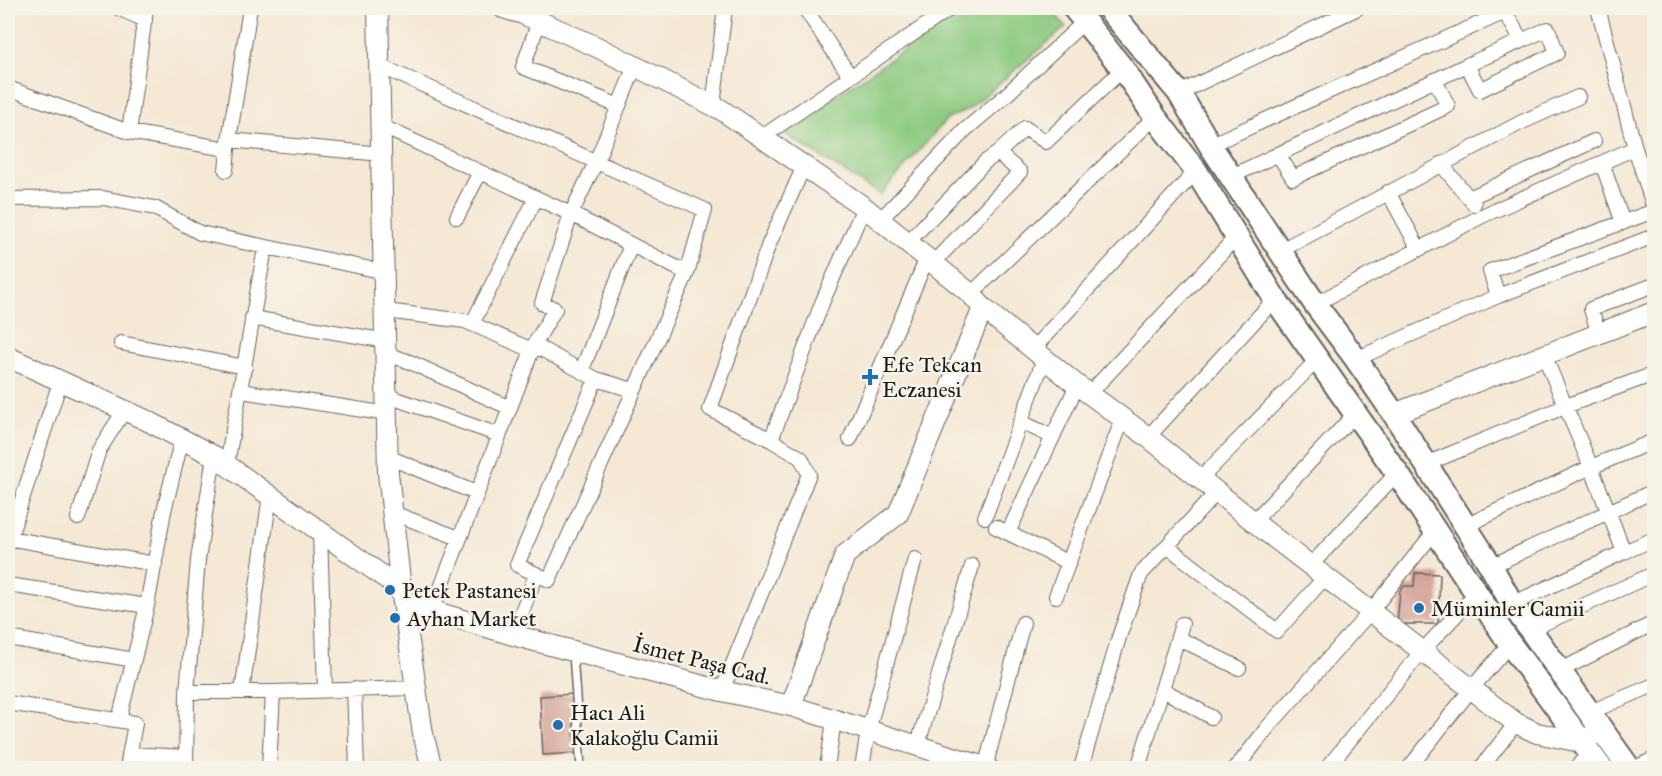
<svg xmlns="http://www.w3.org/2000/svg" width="1662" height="776" font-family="'IM FELL Great Primer',serif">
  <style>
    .green { fill: #8dcb81; stroke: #54744e; stroke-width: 1.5 }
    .building { fill: #d19c93 }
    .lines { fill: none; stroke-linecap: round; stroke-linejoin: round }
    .lane-casing { stroke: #68635c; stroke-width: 10 }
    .street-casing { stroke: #68635c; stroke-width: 16 }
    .secondary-casing { stroke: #68635c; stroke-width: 22 }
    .primary-casing { stroke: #68635c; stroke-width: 26 }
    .lane { stroke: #fff; stroke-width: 7 }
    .street { stroke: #fff; stroke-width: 14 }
    .secondary { stroke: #fff; stroke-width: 20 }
    .primary { stroke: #fff; stroke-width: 22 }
    .poi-dot { fill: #1f6fb2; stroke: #f7f3e8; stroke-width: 2 }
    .labels { text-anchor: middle; stroke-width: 5; stroke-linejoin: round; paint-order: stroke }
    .poi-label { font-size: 22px; fill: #1c1c1c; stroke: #f7f3e8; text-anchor: start }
    .street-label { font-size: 22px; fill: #1c1c1c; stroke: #f7f3e8 }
  </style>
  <rect width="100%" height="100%" fill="#f7f3e8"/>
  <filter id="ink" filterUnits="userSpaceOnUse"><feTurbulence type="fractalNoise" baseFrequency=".0167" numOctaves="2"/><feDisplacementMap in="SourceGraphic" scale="12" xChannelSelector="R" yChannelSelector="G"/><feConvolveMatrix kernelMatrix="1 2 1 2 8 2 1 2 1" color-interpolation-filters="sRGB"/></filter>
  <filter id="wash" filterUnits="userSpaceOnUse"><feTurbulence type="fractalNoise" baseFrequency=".008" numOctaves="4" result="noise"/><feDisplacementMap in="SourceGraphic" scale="24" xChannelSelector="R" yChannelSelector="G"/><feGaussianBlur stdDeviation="1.35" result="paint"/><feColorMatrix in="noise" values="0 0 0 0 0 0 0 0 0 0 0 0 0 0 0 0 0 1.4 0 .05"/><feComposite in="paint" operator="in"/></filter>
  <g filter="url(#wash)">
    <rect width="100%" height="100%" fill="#f5e8d4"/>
    <path class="green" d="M966,8H1050L1066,27L970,108L946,120L880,195L782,132Z"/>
    <g id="blocks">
      <path class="building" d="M1415,573L1440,574L1438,624H1397L1400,591L1404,586H1414Z
        M574,694L576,753L543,755L540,696Z"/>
    </g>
  </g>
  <g filter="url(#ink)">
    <use href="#blocks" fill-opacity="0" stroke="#68635c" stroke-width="1.5"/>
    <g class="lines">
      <g class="lane-casing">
        <path id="lane" d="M573,654L581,768"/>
      </g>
      <g class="street-casing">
        <path id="street" d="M118,8L145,20
          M806,8V10L850,76
          M1503,8L1521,40
          M1598,8L1635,148L1654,208
          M539,21L523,67L619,106
          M380,66L705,210L687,273L549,580L517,565L596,379
          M8,88L129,132L227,149
          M1179,93L1358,8
          M713,106L725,8
          M381,126L571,214L687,273
          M129,132L146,8
          M762,137L951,8
          M229,140L382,154
          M1210,145L1505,12
          M1278,154L1293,178L1448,106L1435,80
          M1602,163L1623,223
          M1441,164L1474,204
          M226,170L229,140L250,8
          M1230,177L1467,65L1548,29L1557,53L1480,90L1467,65
          M1388,192L1419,249
          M1469,198L1594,141
          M8,199L103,198L155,208L200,233L385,272
          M457,217L480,172
          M880,220L965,130L1005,96L1085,21
          M908,242L985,162L998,153
          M1281,250L1520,123L1578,97
          M933,263L1020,172L998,153L1025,128L1046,142L1123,69
          M971,294L1155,117
          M1498,296L1490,271L1654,211
          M1315,304L1482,216L1635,148
          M386,311L465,321L532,350
          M252,318L387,341
          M472,324L536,198
          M1599,334L1591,309L1654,285
          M121,343L245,367
          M534,345L596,379L633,390
          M1033,349L1196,171
          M387,354L410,362L510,408
          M1356,359L1498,296L1654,236
          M582,370L631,245
          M241,391L388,414
          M1089,394L1237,236
          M388,396L499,435
          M1021,422L1053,437
          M1148,437L1275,299
          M850,439L927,258
          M771,440L822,303L864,207
          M388,457L476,493
          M227,464L265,248
          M1426,464L1566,406L1654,374
          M1201,478L1318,359
          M393,513L459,538
          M985,517L1044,359
          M78,518L99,450L124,411
          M1254,521L1355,414
          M1465,526L1591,467L1654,441
          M996,527L1069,563
          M320,532L325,689
          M1008,533L1077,385
          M8,538L155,564
          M8,543L60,382
          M1167,546L1277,631L1326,576
          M1624,552L1654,539
          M1311,565L1397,473
          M1491,566L1654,491
          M8,585L147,606
          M1056,596L1123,418
          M1512,604L1624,552L1591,467L1544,355
          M432,611L534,345L555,309L542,303L571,214L596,162L635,66
          M1529,630L1649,576
          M513,635L536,575
          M8,638L134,660
          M1178,638L1239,668
          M1559,671L1654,623
          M354,689L357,768
          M1162,689L1211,717
          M722,691L809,474L801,458L771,440L710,409L769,244L804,166
          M187,692H273L416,688
          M242,692L270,495
          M8,703L135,723L127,768
          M1590,712L1654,685
          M119,720L147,606L164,511L182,438
          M917,747L972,566
          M129,754L186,757
          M186,768L187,692L198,560L214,456
          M269,768L273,692
          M827,768L834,720
          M862,768L868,731L915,559
          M985,768L1023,623
          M1081,768L1119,637L1141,574L1217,492
          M1138,768L1182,624
          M1236,768L1268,727L1371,611L1435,531
          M1327,768L1422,651L1476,594
          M1409,768L1472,688L1510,644
          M1481,768L1516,723
          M1576,768L1589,753
          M1635,768L1654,759"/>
      </g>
      <g class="secondary-casing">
        <path id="secondary" d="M378,8L388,473L401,589L423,734L432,768
          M503,8L523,14L597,47L720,109L864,207L971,294L983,308L1073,382L1148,437L1268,533L1516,723L1537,733L1580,742L1602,730
          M8,357L148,421L214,456L401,589
          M1394,414L1654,312
          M403,602L513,635L722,691L791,706L988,768
          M791,706L845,555L898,514L983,308"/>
      </g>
      <g class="primary-casing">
        <path id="primary" d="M1074,8L1123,69L1155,117L1196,171L1275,299L1397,473L1510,644L1601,768
          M1108,8L1179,93L1210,145L1315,304L1356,359L1394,414L1491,566L1512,604L1629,768"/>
      </g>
      <use href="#lane" class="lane"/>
      <use href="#street" class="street"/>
      <use href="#secondary" class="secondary"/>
      <use href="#primary" class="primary"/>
    </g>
  </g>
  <g class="poi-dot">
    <path d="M867 368h6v6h6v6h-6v6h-6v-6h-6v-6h6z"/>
    <circle cx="390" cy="590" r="6"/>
    <circle cx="1419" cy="608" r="6"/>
    <circle cx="395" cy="618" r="6"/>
    <circle cx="558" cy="725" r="6"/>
  </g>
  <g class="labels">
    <g class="poi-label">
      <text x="882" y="372">Efe Tekcan<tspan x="882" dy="25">Eczanesi</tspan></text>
      <text x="402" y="598">Petek Pastanesi</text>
      <text x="1431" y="616">Müminler Camii</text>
      <text x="407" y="626">Ayhan Market</text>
      <text x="570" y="720">Hacı Ali<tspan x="570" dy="25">Kalakoğlu Camii</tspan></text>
    </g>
    <g class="street-label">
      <text transform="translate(702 660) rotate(14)" y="8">İsmet Paşa Cad.</text>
    </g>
  </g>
  <rect width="1662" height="776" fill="none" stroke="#f7f3e8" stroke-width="30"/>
</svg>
